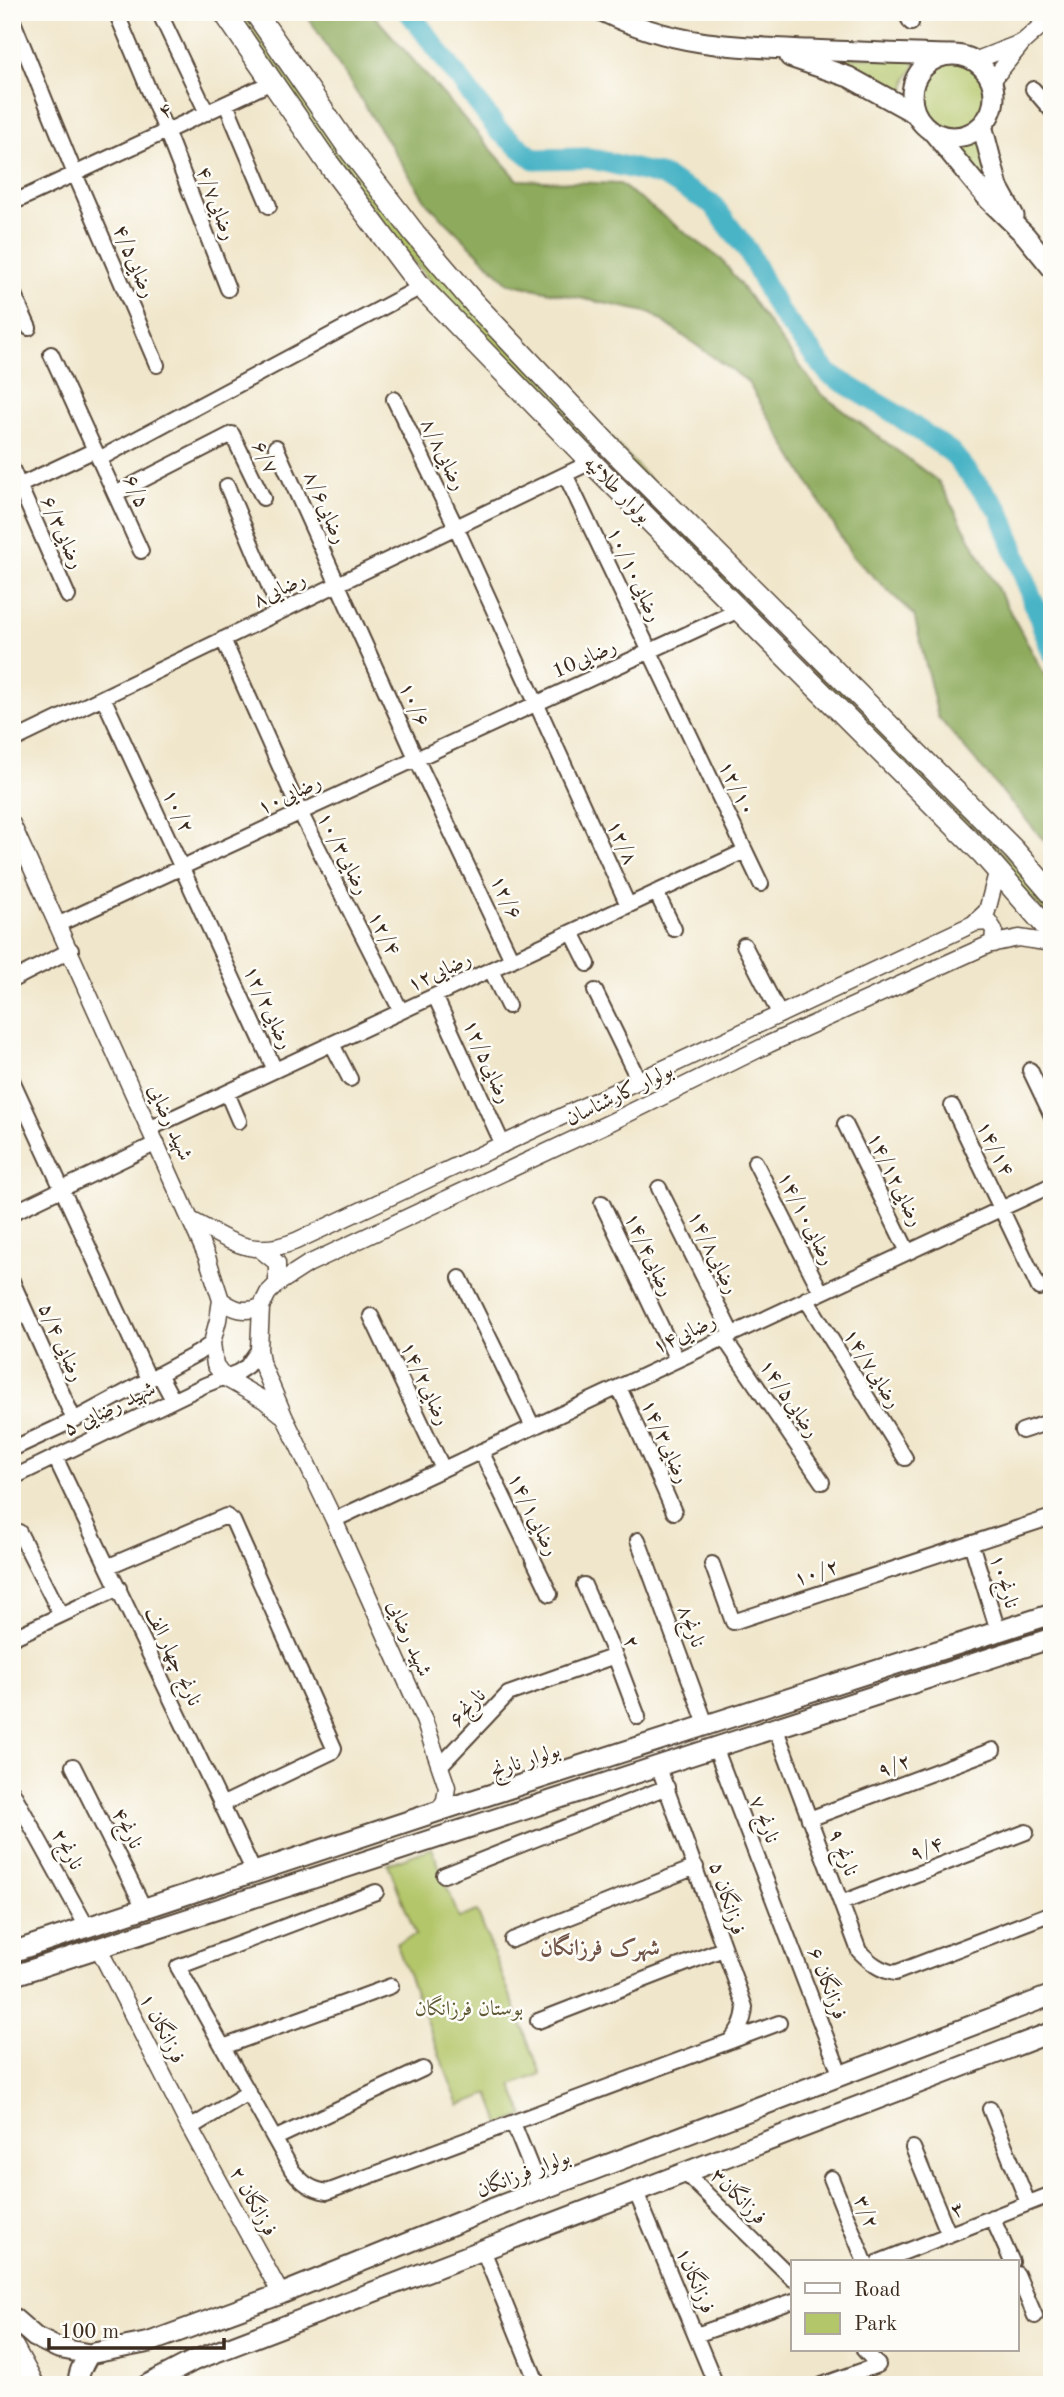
<svg xmlns="http://www.w3.org/2000/svg" width="1064" height="2397" font-family="'Old Standard TT',Amiri,serif">
  <style>
    .green { fill: #b3c669; stroke: #777844; stroke-width: 2 }
    .forest { fill: #8eab5d; stroke: #646a3e; stroke-width: 2 }
    .lines { fill: none; stroke-linecap: round; stroke-linejoin: round }
    .river { stroke: #48b4c6; stroke-width: 21 }
    .minor-casing { stroke: #564638; stroke-width: 18 }
    .tertiary-casing { stroke: #564638; stroke-width: 19 }
    .secondary-casing { stroke: #564638; stroke-width: 23 }
    .primary-casing { stroke: #564638; stroke-width: 24 }
    .trunk-casing { stroke: #564638; stroke-width: 26 }
    .minor { stroke: #fff; stroke-width: 14 }
    .tertiary { stroke: #fff; stroke-width: 16 }
    .secondary { stroke: #fff; stroke-width: 19 }
    .primary { stroke: #fff; stroke-width: 21 }
    .trunk { stroke: #fff; stroke-width: 23 }
    .labels { text-anchor: middle; stroke-width: 5; stroke-linejoin: round; paint-order: stroke }
    .street-label { font-size: 21px; fill: #3b2a1e; stroke: #fdfcf7 }
    .park-label { font-size: 21px; fill: #5f5934; stroke: #fdfcf7 }
    .neighbourhood-label { font-size: 23px; font-weight: bold; fill: #715448; stroke: #fdfcf7 }
  </style>
  <rect width="100%" height="100%" fill="#fdfcf7"/>
  <filter id="ink" filterUnits="userSpaceOnUse"><feTurbulence type="fractalNoise" baseFrequency=".0143" numOctaves="2"/><feDisplacementMap in="SourceGraphic" scale="14" xChannelSelector="R" yChannelSelector="G"/><feConvolveMatrix kernelMatrix="1 2 1 2 8 2 1 2 1" color-interpolation-filters="sRGB"/></filter>
  <filter id="wash" filterUnits="userSpaceOnUse"><feTurbulence type="fractalNoise" baseFrequency=".00686" numOctaves="4" result="noise"/><feDisplacementMap in="SourceGraphic" scale="28" xChannelSelector="R" yChannelSelector="G"/><feGaussianBlur stdDeviation="1.57" result="paint"/><feColorMatrix in="noise" values="0 0 0 0 0 0 0 0 0 0 0 0 0 0 0 0 0 1.4 0 .05"/><feComposite in="paint" operator="in"/></filter>
  <g filter="url(#wash)">
    <rect width="100%" height="100%" fill="#f0e6cb"/>
    <path class="green" d="M231,12H239L249,22L321,122L828,674L1052,903V920L909,770L449,303L387,230Z
      M831,56L912,59L916,65L907,79L904,95L900,97Z
      M920 96a34 34 0 1 1 68 0a34 34 0 1 1-68 0Z
      M983,139L988,188L956,146Z
      M432,1848L459,1918L477,1911L541,2074L512,2085L524,2116L501,2125L489,2094L459,2105L396,1943L416,1935L388,1864Z"/>
    <path class="forest" d="M305,12H371L518,180L620,184L722,260L820,393L939,482L1052,688V850L938,717L914,615L853,557L747,381L651,313L508,283L427,203Z"/>
    <g class="lines">
      <path class="river" d="M409,12L498,130L534,159L589,158L663,176L712,204L748,251L778,310L829,374L894,413L951,452L1000,511L1052,653"/>
    </g>
  </g>
  <g filter="url(#ink)">
    <g class="lines">
      <g class="minor-casing">
        <path id="minor" d="M116,12L167,133L228,289
          M159,12L207,113
          M905,12L911,23
          M12,19L75,174L157,365
          M1033,89L1052,111
          M226,104L269,206
          M12,203L272,82
          M12,290L29,328
          M51,354L141,551
          M394,399L456,527L628,905
          M276,447L416,758L512,960
          M99,459L421,287
          M12,469L68,596
          M566,476L761,884
          M227,486L280,612
          M12,489L95,450
          M115,494L232,434L263,498
          M223,639L300,812L401,1011
          M103,697L275,1070
          M12,741L591,462
          M656,892L674,929
          M59,924L739,610
          M572,932L588,964
          M744,945L780,1015
          M491,970L508,1006
          M12,980L71,950
          M595,991L639,1081
          M435,996L503,1145
          M332,1044L350,1079
          M1030,1070L1052,1116
          M12,1080L149,1379
          M227,1093L239,1121
          M952,1106L1039,1288
          M845,1124L908,1252
          M151,1128L745,851
          M755,1162L821,1292
          M659,1188L732,1334
          M602,1203L677,1360
          M12,1213L157,1143
          M460,1278L533,1427
          M12,1281L74,1420
          M806,1299L905,1458
          M371,1316L443,1469
          M724,1338L822,1482
          M159,1374L173,1400
          M619,1387L674,1512
          M1022,1431L1052,1421
          M12,1449L74,1420L198,1353L212,1343
          M481,1451L550,1594
          M55,1457L254,1872
          M12,1478L205,1385L238,1372L247,1366L259,1349
          M334,1520L1052,1185
          M19,1532L61,1615
          M638,1540L707,1727
          M971,1543L998,1631
          M712,1564L733,1622L1052,1517
          M109,1566L226,1516L233,1521L334,1748L332,1752L221,1805
          M584,1585L615,1656L638,1717
          M12,1638L119,1588
          M775,1727L859,1951C871,1963 879,1970 895,1973L1052,1913
          M715,1747L841,2076
          M441,1765L508,1694L615,1656
          M658,1765L745,2007C744,2022 739,2030 730,2041
          M73,1766L144,1908
          M12,1791L87,1927
          M809,1819L993,1750
          M444,1875L667,1787
          M376,1892L178,1967L292,2170C303,2183 310,2189 327,2192L779,2023
          M841,1903L1026,1832
          M512,1940L696,1867
          M538,2021L723,1949
          M223,2047L391,1986
          M990,2109L1028,2203
          M513,2123L540,2190
          M190,2128L249,2092
          M276,2138L423,2069
          M913,2148L949,2235
          M685,2173L793,2279
          M831,2178L865,2262
          M636,2192L716,2385
          M992,2217L1012,2262
          M483,2250L538,2385
          M879,2262L1052,2194
          M1017,2274L1035,2316
          M696,2335L793,2301
          M822,2385L878,2365L864,2350"/>
      </g>
      <g class="tertiary-casing">
        <path id="tertiary" d="M974,61L1023,42
          M991,82L1023,42L1052,16
          M12,824L207,1257L221,1300L218,1320L212,1343L215,1365L225,1378L264,1400L281,1414
          M974,923L989,922L994,930L993,944
          M191,1220C230,1241 252,1259 296,1241L973,924L987,911L998,869
          M261,1250L277,1263V1284
          M221,1300C235,1310 244,1313 261,1307
          M439,1811L445,1800L447,1787L424,1720L334,1520L284,1416L261,1362L259,1349L261,1307L268,1293L277,1284L308,1264L611,1122L769,1044L990,944L1019,938L1052,943
          M98,1947L190,2128L281,2294"/>
      </g>
      <g class="secondary-casing">
        <path id="secondary" d="M604,12C673,46 734,47 809,50C856,52 903,54 950,55
          M912 96a41 41 0 1 1 82 0a41 41 0 1 1-82 0Z
          M790,57L849,77L916,114
          M982,125L998,187L1014,216
          M933,132L989,200L1025,235L1052,268
          M12,1952L439,1811L1052,1614
          M12,1976L1052,1638
          M12,2317L35,2337L58,2348L89,2354L150,2342L281,2294L491,2209L1052,1995
          M79,2385C76,2375 84,2363 89,2354
          M147,2385L193,2361L1052,2032"/>
      </g>
      <g class="primary-casing">
        <path id="primary" d="M224,12L328,163L421,287L591,462L983,854L1052,933
          M255,12L348,147L415,234L474,303L613,450L1014,850L1052,894"/>
      </g>
      <g class="trunk-casing">
        <path id="trunk" d="M12,2348L32,2385"/>
      </g>
      <use href="#minor" class="minor"/>
      <use href="#tertiary" class="tertiary"/>
      <use href="#secondary" class="secondary"/>
      <use href="#primary" class="primary"/>
      <use href="#trunk" class="trunk"/>
    </g>
  </g>
  <g class="labels">
    <g class="street-label">
      <text transform="translate(165 110) rotate(-26)" y="7">۴</text>
      <text transform="translate(217 203) rotate(69)" y="7">رضایی۴/۷</text>
      <text transform="translate(135 261) rotate(67)" y="7">رضایی۴/۵</text>
      <text transform="translate(444 454) rotate(64)" y="7">رضایی۸/۸</text>
      <text transform="translate(266 457) rotate(64)" y="7">۶/۷</text>
      <text transform="translate(618 489) rotate(45)" y="7">بولوار طلائیه</text>
      <text transform="translate(137 491) rotate(65)" y="7">۶/۵</text>
      <text transform="translate(326 507) rotate(66)" y="7">رضایی۸/۶</text>
      <text transform="translate(63 532) rotate(66)" y="7">رضایی۶/۳</text>
      <text transform="translate(635 574) rotate(65)" y="7">رضایی۱۰/۱۰</text>
      <text transform="translate(279 589) rotate(-26)" y="7">رضایی۸</text>
      <text transform="translate(584 658) rotate(-24)" y="7">رضایی10</text>
      <text transform="translate(415 704) rotate(66)" y="7">۱۰/۶</text>
      <text transform="translate(738 788) rotate(64)" y="7">۱۲/۱۰</text>
      <text transform="translate(289 794) rotate(-25)" y="7">رضایی۱۰</text>
      <text transform="translate(179 811) rotate(65)" y="7">۱۰/۲</text>
      <text transform="translate(623 842) rotate(66)" y="7">۱۲/۸</text>
      <text transform="translate(344 853) rotate(63)" y="7">رضایی۱۰/۳</text>
      <text transform="translate(507 897) rotate(65)" y="7">۱۲/۶</text>
      <text transform="translate(385 933) rotate(63)" y="7">۱۲/۴</text>
      <text transform="translate(439 971) rotate(-25)" y="7">رضایی۱۲</text>
      <text transform="translate(269 1007) rotate(65)" y="7">رضایی۱۲/۲</text>
      <text transform="translate(488 1061) rotate(66)" y="7">رضایی۱۲/۵</text>
      <text transform="translate(619 1094) rotate(-26)" y="7">بولوار کارشناسان</text>
      <text transform="translate(171 1122) rotate(66)" y="7">شهید رضایی</text>
      <text transform="translate(996 1148) rotate(64)" y="7">۱۴/۱۴</text>
      <text transform="translate(896 1179) rotate(64)" y="7">رضایی۱۴/۱۲</text>
      <text transform="translate(807 1218) rotate(63)" y="7">رضایی۱۴/۱۰</text>
      <text transform="translate(714 1252) rotate(64)" y="7">رضایی۱۴/۸</text>
      <text transform="translate(650 1254) rotate(65)" y="7">رضایی۱۴/۴</text>
      <text transform="translate(684 1333) rotate(-25)" y="7">رضایی۱۴</text>
      <text transform="translate(62 1342) rotate(66)" y="7">رضایی ۵/۴</text>
      <text transform="translate(873 1368) rotate(58)" y="7">رضایی۱۴/۷</text>
      <text transform="translate(426 1383) rotate(65)" y="7">رضایی۱۴/۲</text>
      <text transform="translate(790 1398) rotate(56)" y="7">رضایی۱۴/۵</text>
      <text transform="translate(109 1408) rotate(-26)" y="7">شهید رضایی ۵</text>
      <text transform="translate(666 1441) rotate(66)" y="7">رضایی۱۴/۳</text>
      <text transform="translate(534 1514) rotate(64)" y="7">۱۴/۱رضایی</text>
      <text transform="translate(816 1572) rotate(-18)" y="7">۱۰/۲</text>
      <text transform="translate(1005 1581) rotate(73)" y="7">نارنج۱۰</text>
      <text transform="translate(692 1626) rotate(70)" y="7">نارنج۸</text>
      <text transform="translate(410 1638) rotate(66)" y="7">شهید رضایی</text>
      <text transform="translate(632 1642) rotate(67)" y="7">۲</text>
      <text transform="translate(174 1656) rotate(65)" y="7">نارنج چهار الف</text>
      <text transform="translate(467 1707) rotate(-47)" y="7">نارنج۶</text>
      <text transform="translate(525 1760) rotate(-18)" y="7">بولوار نارنج</text>
      <text transform="translate(894 1765) rotate(-20)" y="7">۹/۲</text>
      <text transform="translate(765 1819) rotate(69)" y="7">نارنج ۷</text>
      <text transform="translate(128 1828) rotate(63)" y="7">نارنج۴</text>
      <text transform="translate(926 1848) rotate(-21)" y="7">۹/۴</text>
      <text transform="translate(68 1849) rotate(61)" y="7">نارنج۲</text>
      <text transform="translate(844 1852) rotate(69)" y="7">نارنج ۹</text>
      <text transform="translate(728 1898) rotate(72)" y="7">فرزانگان ۵</text>
      <text transform="translate(828 1983) rotate(69)" y="7">فرزانگان ۶</text>
      <text transform="translate(163 2028) rotate(63)" y="7">فرزانگان ۱</text>
      <text transform="translate(523 2173) rotate(-21)" y="7">بولوار فرزانگان</text>
      <text transform="translate(739 2196) rotate(45)" y="7">فرزانگان۳</text>
      <text transform="translate(254 2201) rotate(61)" y="7">فرزانگان ۲</text>
      <text transform="translate(957 2209) rotate(-22)" y="7">۳</text>
      <text transform="translate(867 2212) rotate(68)" y="7">۳/۲</text>
      <text transform="translate(696 2280) rotate(67)" y="7">فرزانگان۱</text>
    </g>
    <g class="park-label">
      <text x="469" y="2015">بوستان فرزانگان</text>
    </g>
    <g class="neighbourhood-label">
      <text x="600" y="1955">شهرک فرزانگان</text>
    </g>
  </g>
  <rect width="1064" height="2397" fill="none" stroke="#fdfcf7" stroke-width="42"/>
  <rect x="791" y="2260" width="228" height="91" fill="#fdfcf7" stroke="#afa8a0" stroke-width="2"/>
  <rect x="805" y="2283" width="35" height="10" fill="#ffffff" stroke="#afa8a0" stroke-width="2"/>
  <text x="854" y="2296" font-size="21" fill="#3b2a1e">Road</text>
  <rect x="805" y="2313" width="35" height="21" fill="#b3c669" stroke="#afa8a0" stroke-width="2"/>
  <text x="854" y="2330" font-size="21" fill="#3b2a1e">Park</text>
  <path d="M49 2338v10h175v-10" fill="none" stroke="#3b2a1e" stroke-width="3.5"/>
  <text x="60" y="2338" font-size="21" fill="#3b2a1e" stroke="#fdfcf7" stroke-width="5" paint-order="stroke">100 m</text>
</svg>
